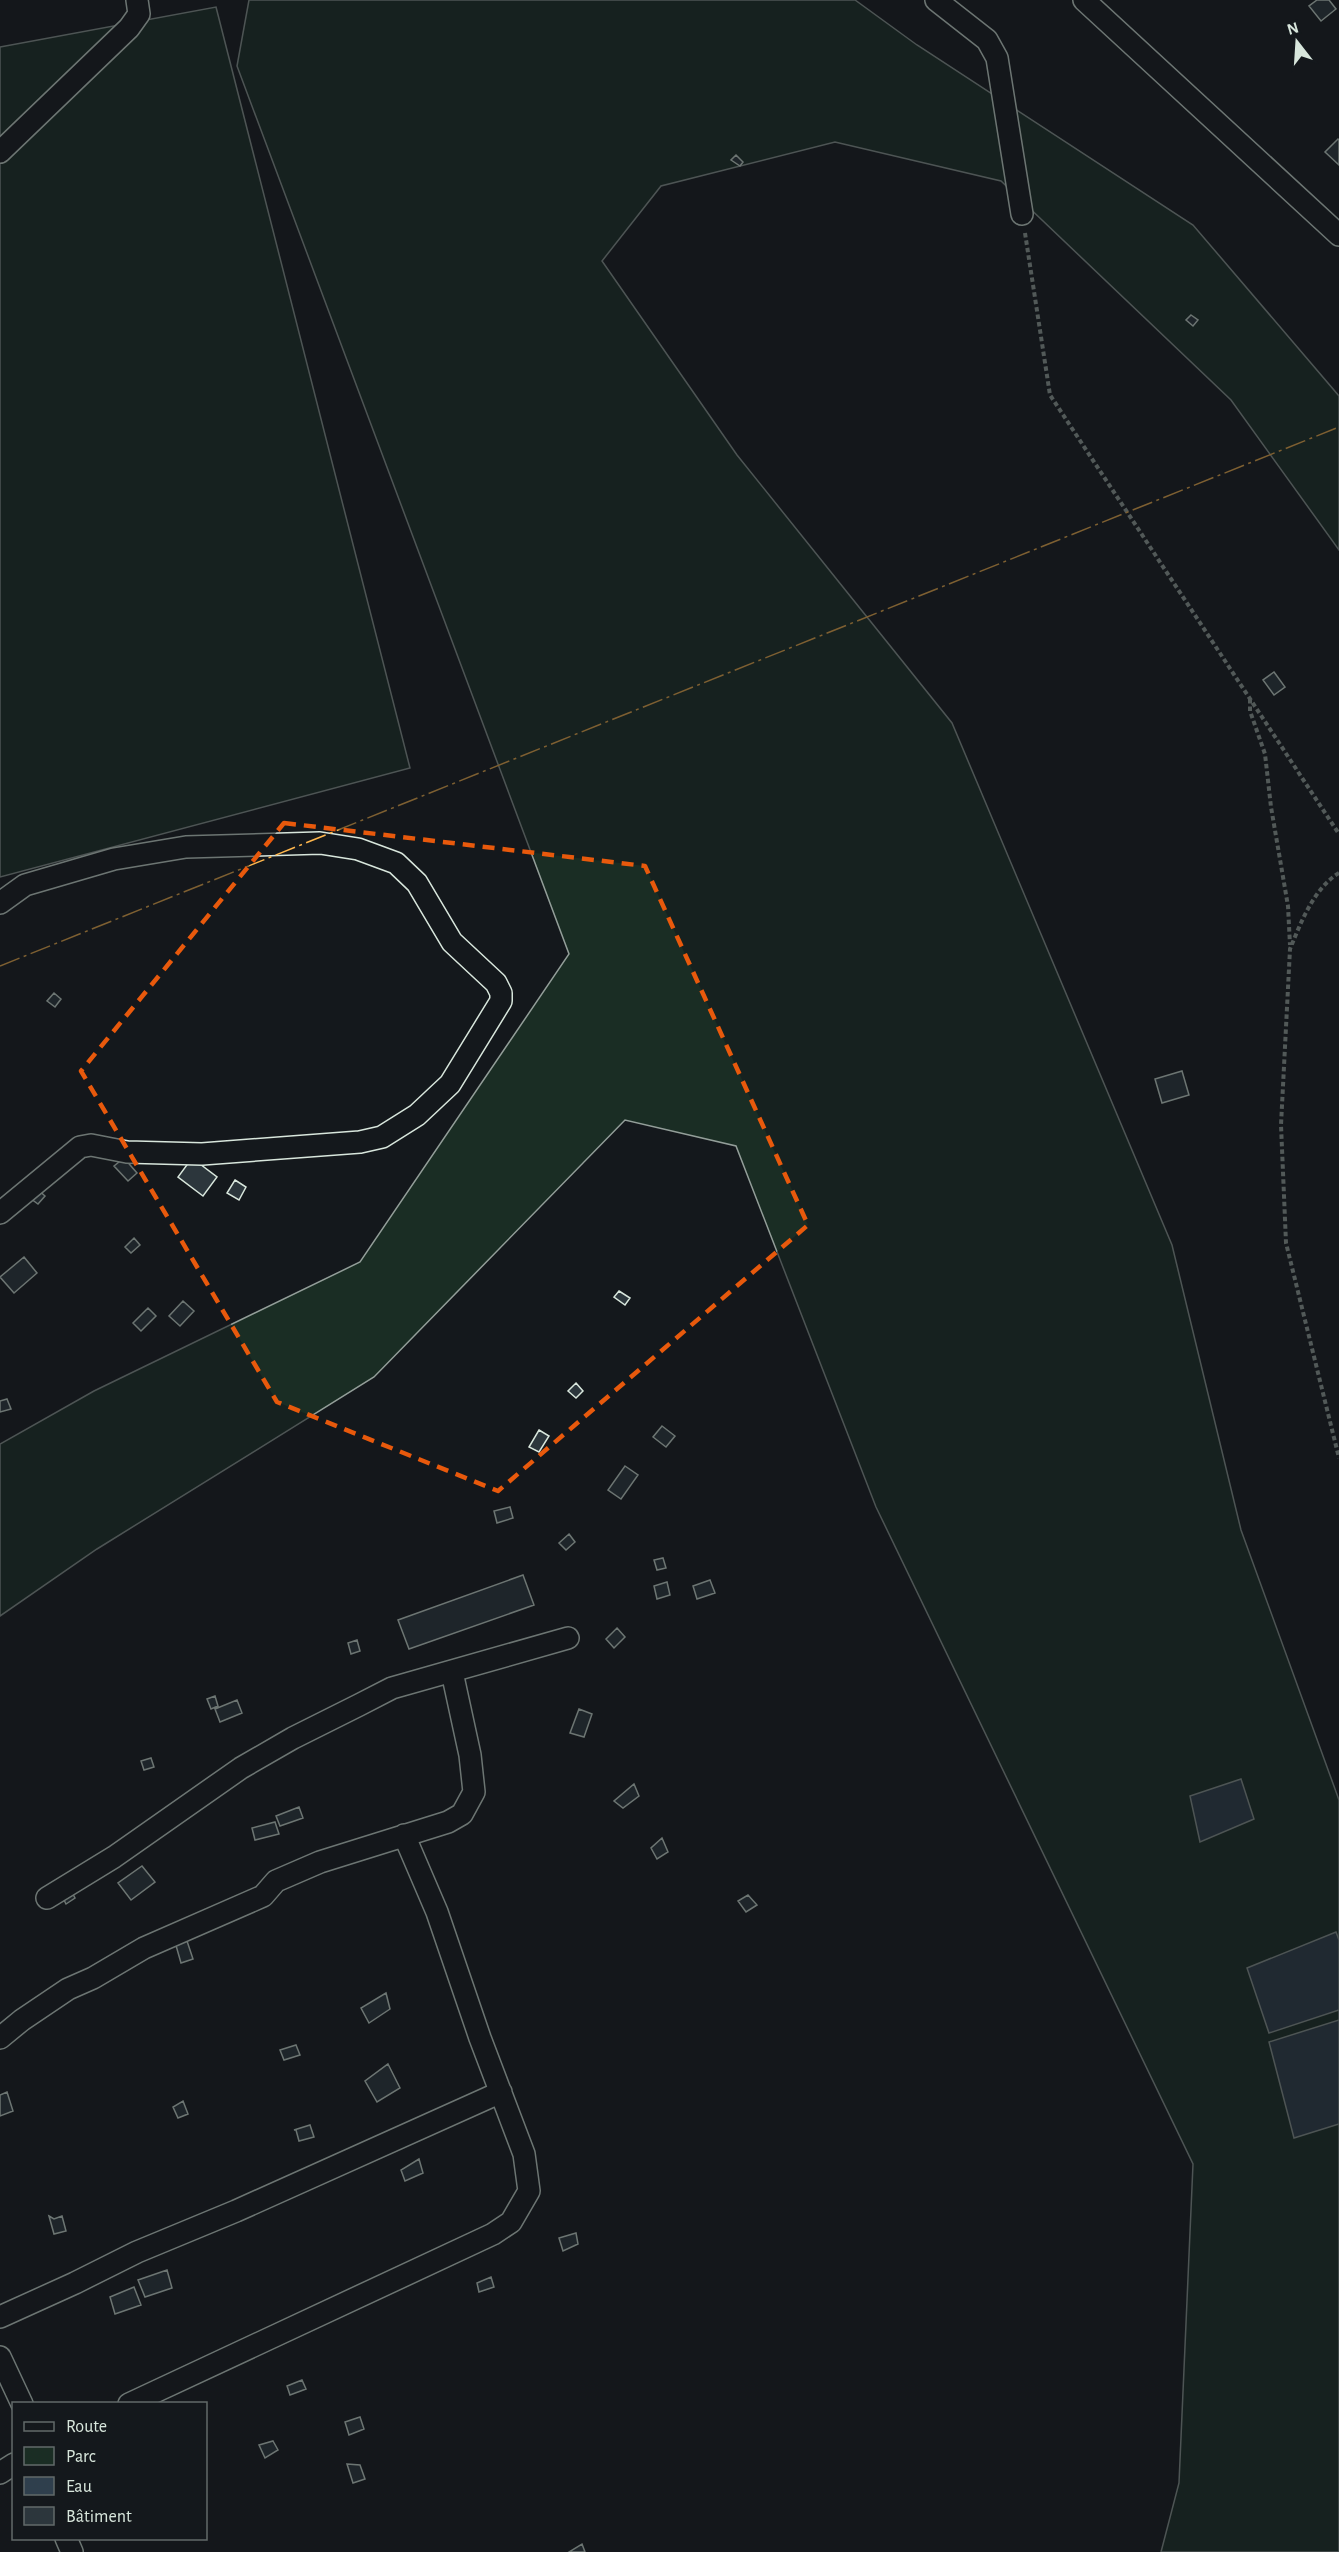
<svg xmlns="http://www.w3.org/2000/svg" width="1339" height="2552" font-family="'Alegreya Sans',sans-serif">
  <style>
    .green { fill: #1a2d24; stroke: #939e99; stroke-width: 1.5 }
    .water { fill: #2f3f4d; stroke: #939e99; stroke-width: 1.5 }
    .building { fill: #2c363c; stroke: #d8e6dc; stroke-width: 1.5 }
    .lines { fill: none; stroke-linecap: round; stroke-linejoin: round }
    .street-casing { stroke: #d8e6dc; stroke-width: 24 }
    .path { stroke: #9da8a2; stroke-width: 4; stroke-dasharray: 4.5 3; stroke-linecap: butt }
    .street { stroke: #14181c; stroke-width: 21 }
    .power { stroke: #ffb74d; stroke-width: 1.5; stroke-dasharray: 21 4.5 3 4.5; stroke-linecap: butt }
    .marked { fill: none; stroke: #e8590c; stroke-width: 4.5; stroke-dasharray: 12 8; stroke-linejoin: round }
  </style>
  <rect width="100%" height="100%" fill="#14181c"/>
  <path class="green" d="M249,0H855L917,45L1193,225L1339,396V550L1231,400L1001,181L835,142L661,186L602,261L737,455L952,723L1172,1245L1241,1530L1339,1800V2552H1161L1179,2483L1193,2164L876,1507L736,1146L625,1120L374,1377L97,1549L0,1616V1444L94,1391L360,1262L569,954L237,66Z
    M216,7L410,768L0,877V47Z"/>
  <path class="water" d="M1241,1779L1254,1819L1200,1842L1190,1796Z
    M1336,1932L1339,1940V2010L1269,2033L1247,1968Z
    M1339,2020V2124L1294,2138L1269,2042Z"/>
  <path class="building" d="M1317,0H1329L1336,9L1321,21L1309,6Z
    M1338,139L1339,140V165L1325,152Z
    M736,155L743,162L740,166L731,160Z
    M1191,315L1198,320L1193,326L1186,320Z
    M1274,672L1285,687L1274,695L1263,680Z
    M54,993L61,999L55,1007L47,1001Z
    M1182,1071L1189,1095L1162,1103L1155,1079Z
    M124,1158L137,1173L128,1181L114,1166Z
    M192,1158L217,1177L203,1196L178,1177Z
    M235,1180L246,1187L239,1200L227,1193Z
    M35,1187L45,1196L38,1204L27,1196Z
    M134,1238L140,1245L131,1253L125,1247Z
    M24,1257L37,1273L14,1293L0,1277Z
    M619,1291L630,1298L625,1305L614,1297Z
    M183,1301L194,1311L180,1326L169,1316Z
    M148,1308L156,1316L141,1331L133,1323Z
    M576,1383L583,1391L576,1398L568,1391Z
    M7,1399L11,1409L0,1412V1401Z
    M662,1426L675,1436L666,1447L653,1437Z
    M539,1430L549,1436L539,1452L529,1447Z
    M625,1466L638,1475L621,1499L608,1490Z
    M510,1507L513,1518L497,1523L494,1511Z
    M569,1534L575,1542L566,1550L559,1543Z
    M663,1558L666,1568L657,1570L654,1560Z
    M523,1575L534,1605L409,1649L398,1620Z
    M710,1580L715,1593L697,1599L693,1586Z
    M667,1582L670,1595L657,1599L654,1586Z
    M617,1628L625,1637L614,1648L606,1639Z
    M357,1640L360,1651L351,1654L348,1643Z
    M215,1696L218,1706L211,1709L207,1699Z
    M237,1700L242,1713L220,1722L215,1709Z
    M579,1709L592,1714L584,1737L570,1733Z
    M151,1758L154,1767L144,1770L141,1761Z
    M634,1784L639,1796L623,1808L614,1801Z
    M299,1807L303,1818L280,1826L276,1816Z
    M275,1822L279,1834L255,1840L252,1828Z
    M662,1838L668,1852L657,1859L651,1848Z
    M142,1866L155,1882L131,1900L118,1883Z
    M69,1887L75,1898L66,1904L60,1892Z
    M748,1895L757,1905L746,1912L738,1901Z
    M186,1938L193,1959L181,1963L175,1942Z
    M386,1993L390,2009L369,2023L361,2008Z
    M296,2045L300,2055L284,2060L280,2050Z
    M388,2064L400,2088L377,2102L365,2081Z
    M7,2092L13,2111L0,2116V2095Z
    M183,2101L188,2114L178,2118L173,2107Z
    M310,2125L314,2137L299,2141L296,2130H294Z
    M419,2159L423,2173L405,2181L401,2170Z
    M49,2216L54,2219L62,2216L66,2231L54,2234Z
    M576,2233L578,2244L563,2251L559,2238Z
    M167,2270L172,2288L145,2297L138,2280Z
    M491,2277L494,2287L479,2292L477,2283Z
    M134,2287L141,2305L115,2314L110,2297Z
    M302,2380L306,2389L290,2395L287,2386Z
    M360,2417L364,2429L349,2435L345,2422Z
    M273,2441L278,2450L265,2458L259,2445Z
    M347,2464L360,2465L365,2479L353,2483Z
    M582,2544L585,2552H569Z"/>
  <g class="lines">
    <g class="street-casing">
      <path id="street" d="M936,0L987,40L997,58L1022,214
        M1084,0L1339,235
        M0,152L129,28L139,14L137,0
        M0,903L25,885L114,859L186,847L320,843L358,849L396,863L417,883L452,942L496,983L501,993V1001L450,1084L417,1115L382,1137L360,1142L202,1154L127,1152L91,1145L80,1147L0,1213
        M47,1898L114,1857L241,1768L293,1738L359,1705L392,1688L568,1638
        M0,2038L22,2020L68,1989L93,1978L144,1948L263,1896L276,1881L320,1862L448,1822L462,1814L474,1792L470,1755L452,1672
        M0,2317L75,2283L137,2252L236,2211L501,2092
        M0,2357L22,2404
        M129,2404L493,2234L511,2222L529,2191L524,2154L480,2038L437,1912L404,1835
        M0,2473L14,2464
        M66,2538L72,2552"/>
    </g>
    <path class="path" d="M1025,233L1050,395L1339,834
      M1250,699V711L1265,754L1271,807L1288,906L1290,945
      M1339,873C1314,888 1301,922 1290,949L1281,1125L1286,1243L1339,1458"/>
    <use href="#street" class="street"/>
    <path class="power" d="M0,966L1339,427"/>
  </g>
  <path d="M0 0H1339V2552H0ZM284,823L645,866L808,1225L498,1491L277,1402L81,1071Z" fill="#14181c" fill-opacity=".55" fill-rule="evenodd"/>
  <path class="marked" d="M284,823L645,866L808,1225L498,1491L277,1402L81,1071Z"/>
  <rect x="12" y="2402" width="195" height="138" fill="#14181c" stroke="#626a69" stroke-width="1.5"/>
  <rect x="24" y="2422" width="30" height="9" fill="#14181c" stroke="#626a69" stroke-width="1.5"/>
  <text x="66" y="2432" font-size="18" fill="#d8e6dc">Route</text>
  <rect x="24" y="2447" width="30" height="18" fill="#1a2d24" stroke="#626a69" stroke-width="1.5"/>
  <text x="66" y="2462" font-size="18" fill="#d8e6dc">Parc</text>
  <rect x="24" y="2477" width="30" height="18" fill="#2f3f4d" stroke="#626a69" stroke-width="1.5"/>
  <text x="66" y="2492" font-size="18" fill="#d8e6dc">Eau</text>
  <rect x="24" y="2507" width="30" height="18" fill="#2c363c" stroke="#626a69" stroke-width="1.5"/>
  <text x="66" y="2522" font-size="18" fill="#d8e6dc">Bâtiment</text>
  <g transform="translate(1297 42) rotate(343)" stroke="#14181c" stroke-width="4.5" paint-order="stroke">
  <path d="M0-4.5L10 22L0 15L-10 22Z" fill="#d8e6dc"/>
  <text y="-9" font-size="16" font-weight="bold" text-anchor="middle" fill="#d8e6dc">N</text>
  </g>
</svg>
